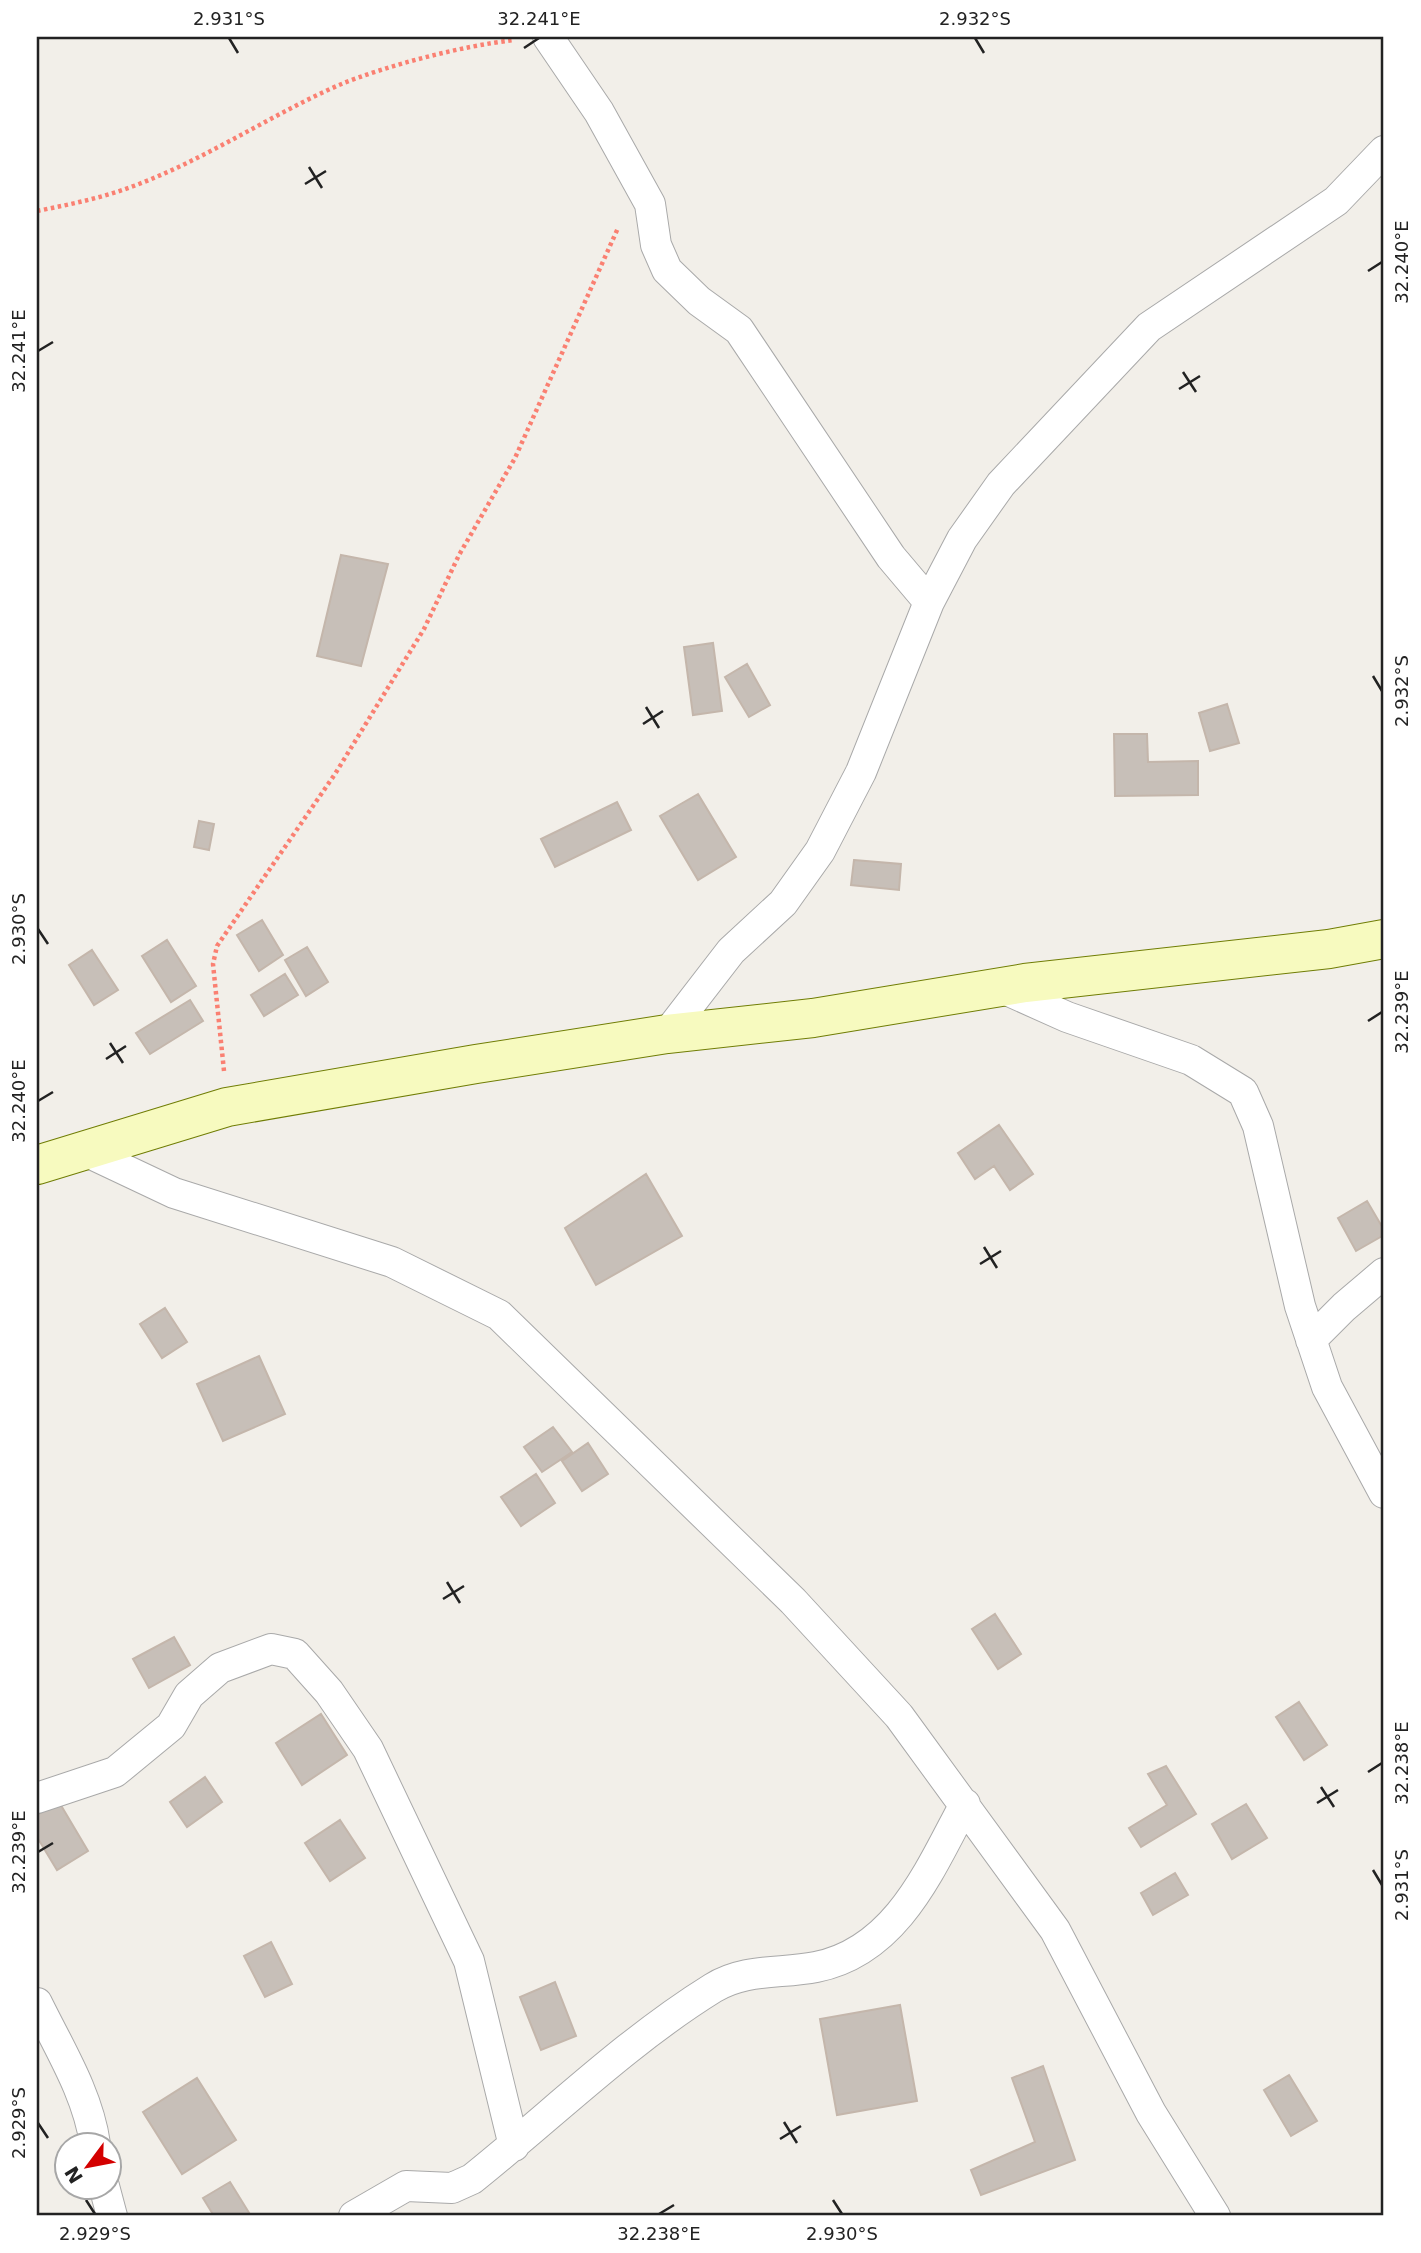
<svg xmlns="http://www.w3.org/2000/svg" width="1421" height="2253" font-family="'DejaVu Sans',sans-serif">
  <style>
    .building { fill: #c7bfb8; stroke: #c4b6ab; stroke-width: 2 }
    .lines { fill: none; stroke-linecap: round; stroke-linejoin: round }
    .minor-casing { stroke: #a9a9a9; stroke-width: 32 }
    .secondary-casing { stroke: #707d05; stroke-width: 40 }
    .path { stroke: #fa8072; stroke-width: 4.5; stroke-dasharray: 3.5 3.5; stroke-linecap: butt }
    .minor { stroke: #fff; stroke-width: 30 }
    .secondary { stroke: #f7fabf; stroke-width: 38 }
    .ticks { fill: none; stroke: #222; stroke-width: 2.5 }
    .neatline { fill: none; stroke: #222; stroke-width: 2.5 }
    .ticks-label { font-size: 18px; text-anchor: middle; fill: #222 }
  </style>
  <rect width="100%" height="100%" fill="#f2efe9"/>
  <path class="building" d="M341,555L388,564L361,666L317,656Z
    M713,643L722,711L693,715L684,647Z
    M747,664L770,705L749,717L725,677Z
    M1227,704L1239,743L1210,751L1199,713Z
    M1114,734H1147L1148,762L1198,761V795L1115,796Z
    M698,794L736,857L698,880L660,816Z
    M617,802L631,830L555,867L541,839Z
    M199,821L214,824L209,850L194,847Z
    M854,860L901,864L899,890L851,885Z
    M262,920L283,955L259,971L237,935Z
    M167,940L196,986L171,1002L142,956Z
    M307,947L328,982L306,996L285,960Z
    M92,950L118,990L94,1005L69,965Z
    M285,974L298,995L264,1016L251,995Z
    M190,1000L203,1021L150,1054L136,1033Z
    M999,1125L1033,1174L1010,1190L994,1166L975,1179L958,1153Z
    M646,1174L682,1236L596,1285L565,1228Z
    M1367,1201L1384,1230V1235L1356,1251L1338,1218Z
    M165,1308L187,1342L162,1358L140,1324Z
    M259,1356L285,1414L223,1441L197,1384Z
    M553,1427L572,1452L542,1472L524,1447Z
    M588,1443L608,1474L582,1491L562,1461Z
    M536,1474L555,1503L521,1526L501,1497Z
    M995,1614L1021,1654L998,1669L972,1629Z
    M174,1637L190,1665L149,1688L133,1659Z
    M1299,1702L1327,1745L1304,1760L1276,1717Z
    M321,1714L347,1755L302,1785L276,1743Z
    M1166,1766L1196,1814L1141,1847L1129,1828L1167,1805L1148,1774Z
    M205,1777L222,1802L187,1827L170,1802Z
    M59,1802L88,1851L57,1870L37,1837V1815Z
    M1246,1804L1267,1838L1232,1859L1212,1824Z
    M340,1820L365,1858L330,1881L305,1843Z
    M1175,1873L1188,1895L1153,1915L1141,1893Z
    M271,1942L292,1984L265,1997L244,1956Z
    M555,1982L576,2036L541,2050L520,1997Z
    M900,2005L917,2101L837,2115L820,2019Z
    M1043,2066L1075,2160L981,2195L971,2170L1035,2142L1012,2078Z
    M1289,2075L1317,2121L1291,2136L1264,2090Z
    M197,2078L236,2140L182,2174L143,2112Z
    M230,2182L251,2216H214L203,2198Z"/>
  <g class="lines">
    <g class="minor-casing">
      <path id="minor" d="M548,37L599,112L650,204L656,245L667,270L699,301L739,330L891,557L929,602
        M1000,987L1067,1017L1191,1060L1243,1092L1258,1126L1300,1306L1327,1387L1384,1493
        M667,1034L731,951L783,903L820,851L861,772L929,602L962,539L1001,484L1149,327L1336,201L1384,151
        M83,1150L174,1193L392,1262L499,1315L793,1601L899,1716L1055,1930L1151,2113L1215,2216
        M1311,1340L1344,1307L1384,1273
        M37,1798L115,1772L171,1726L189,1695L220,1668L271,1649L295,1654L329,1692L368,1749L469,1961L514,2146
        M37,2003C59,2048 88,2094 95,2144
        M104,2186L112,2216
        M354,2216L406,2186L452,2188L472,2179C552,2115 626,2042 713,1988C745,1968 781,1974 816,1967C897,1951 930,1869 965,1804"/>
    </g>
    <g class="secondary-casing">
      <path id="secondary" d="M37,1165L227,1107L476,1064L667,1034L813,1018L1025,983L1329,949L1384,939"/>
    </g>
    <path class="path" d="M37,211C72,204 106,197 139,184C209,157 271,115 339,85C388,65 462,46 514,40
      M224,1071L213,964L217,946L335,774L424,629L459,555L515,458L618,228"/>
    <use href="#minor" class="minor"/>
    <use href="#secondary" class="secondary"/>
  </g>
  <path class="ticks" d="M229,38L238,53M975,38L984,53M524,48L539,38M309,167L322,188M305,184L326,171M1368,271L1382,262M38,351L53,342M1183,372L1196,392M1179,389L1200,376M1373,676L1382,691M646,707L659,728M643,724L663,711M38,929L48,944M1368,1021L1382,1012M110,1043L123,1063M106,1059L126,1046M38,1101L53,1092M984,1247L997,1268M980,1264L1001,1251M447,1582L460,1603M443,1599L464,1586M1368,1772L1382,1763M1321,1787L1334,1807M1317,1803L1338,1790M38,1852L53,1843M1373,1870L1382,1885M784,2122L797,2143M38,2123L48,2138M780,2139L801,2126M86,2200L95,2214M833,2200L842,2214M659,2214L674,2205"/>
  <rect width="1421" height="2253" fill="none" stroke="#ffffff" stroke-width="77"/>
  <g transform="translate(88 2166) rotate(238)"><circle r="33" fill="#ffffff" stroke="#a7a7a7" stroke-width="2"/>
  <path d="M0-5L12 26L0 18L-12 26Z" fill="#d40000"/>
  <text y="-10" font-size="19" font-weight="bold" text-anchor="middle" fill="#222222">N</text>
  </g>
  <rect x="38" y="38" width="1344" height="2176" class="neatline"/>
  <g class="ticks-label">
    <text x="229" y="25">2.931°S</text>
    <text x="539" y="25">32.241°E</text>
    <text x="975" y="25">2.932°S</text>
    <text transform="translate(1402 262) rotate(-90)" y="6">32.240°E</text>
    <text transform="translate(19 351) rotate(-90)" y="6">32.241°E</text>
    <text transform="translate(1402 691) rotate(-90)" y="6">2.932°S</text>
    <text transform="translate(19 929) rotate(-90)" y="6">2.930°S</text>
    <text transform="translate(1402 1012) rotate(-90)" y="6">32.239°E</text>
    <text transform="translate(19 1101) rotate(-90)" y="6">32.240°E</text>
    <text transform="translate(1402 1763) rotate(-90)" y="6">32.238°E</text>
    <text transform="translate(19 1852) rotate(-90)" y="6">32.239°E</text>
    <text transform="translate(1402 1885) rotate(-90)" y="6">2.931°S</text>
    <text transform="translate(19 2123) rotate(-90)" y="6">2.929°S</text>
    <text x="95" y="2240">2.929°S</text>
    <text x="659" y="2240">32.238°E</text>
    <text x="842" y="2240">2.930°S</text>
  </g>
</svg>
